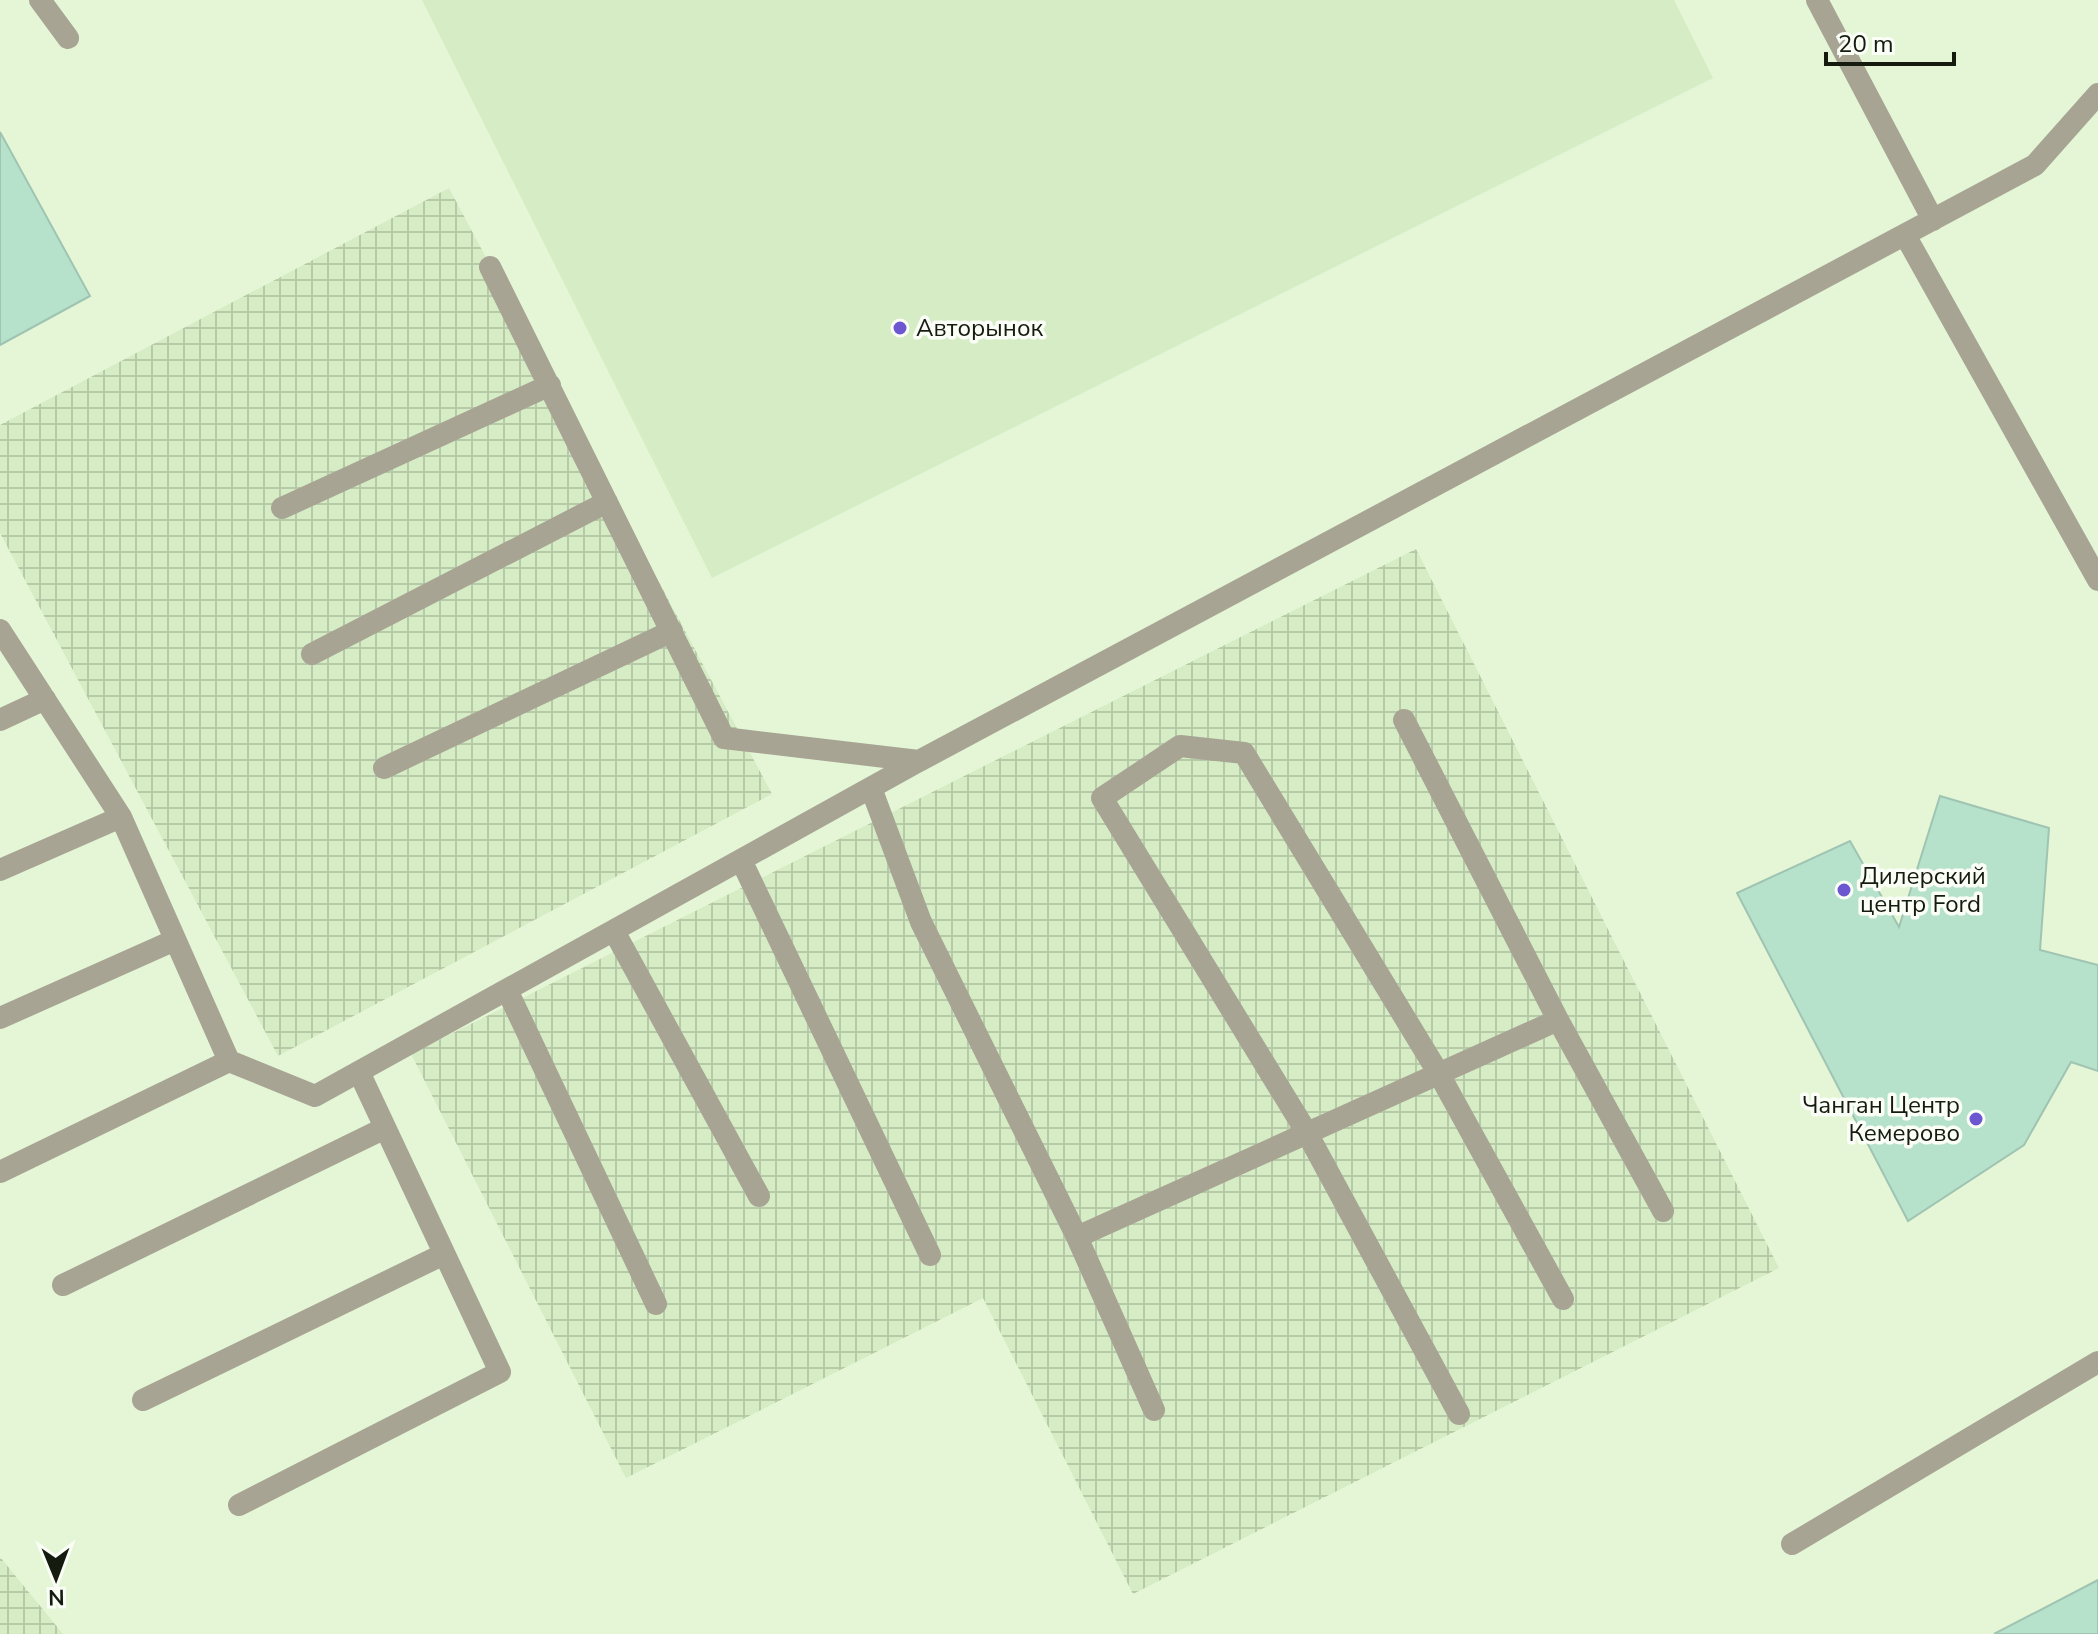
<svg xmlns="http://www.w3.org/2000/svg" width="2098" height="1634" font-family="'Nunito Sans',sans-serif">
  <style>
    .built { fill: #d5ecc5 }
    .industrial { fill: url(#industrial-grid) }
    .building { fill: #b6e1cb; stroke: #a0c4b2; stroke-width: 2 }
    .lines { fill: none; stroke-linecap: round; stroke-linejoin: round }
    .lane { stroke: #a7a493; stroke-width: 22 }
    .poi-dot { fill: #6c57d1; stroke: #fafef7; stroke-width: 3 }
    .labels { text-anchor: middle; stroke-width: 7; stroke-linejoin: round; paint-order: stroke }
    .poi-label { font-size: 24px; fill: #151b0f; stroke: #fafef7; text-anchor: start }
  </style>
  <defs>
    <pattern id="industrial-grid" width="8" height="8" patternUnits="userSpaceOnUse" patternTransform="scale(2)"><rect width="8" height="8" fill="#d5ecc5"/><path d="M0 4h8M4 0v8" fill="none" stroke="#b6caa8"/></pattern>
  </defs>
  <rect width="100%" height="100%" fill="#e4f6d6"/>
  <path class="built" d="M422,0H1674L1713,78L712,578Z"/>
  <path class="industrial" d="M449,188L772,794L278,1056L0,533V425Z
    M1416,549L1779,1268L1133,1594L983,1298L626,1478L411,1054Z
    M0,1557L63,1634H0Z"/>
  <path class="building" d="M0,132L90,296L0,345Z
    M1940,796L2049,828L2040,950L2098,965V1071L2071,1062L2024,1145L1908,1221L1737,893L1850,841L1899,927Z
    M2098,1580V1634H1994Z"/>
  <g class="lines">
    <path class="lane" d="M40,0L68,38
      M1817,0L1933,220
      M1905,235L2098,580
      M490,267L724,738L919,761L2035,165L2098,94
      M282,508L550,385
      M0,630L121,817L229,1061L315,1096L919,761
      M312,654L607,502
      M0,720L45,699
      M1404,720L1558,1020
      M384,768L672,631
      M871,788L921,922L1077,1237L1558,1020L1663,1211
      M741,860L930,1255
      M0,870L121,817
      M614,931L759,1196
      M507,990L656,1304
      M0,1018L175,940
      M0,1172L229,1061
      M1077,1237L1154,1410
      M63,1285L385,1128
      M143,1400L444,1254
      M1459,1414L1307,1133L1102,798L1180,746L1244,753L1439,1074L1563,1299
      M239,1505L500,1372L359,1072
      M1792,1544L2098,1362"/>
  </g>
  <g class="poi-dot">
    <circle cx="900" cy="328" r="8"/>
    <circle cx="1844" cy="890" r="8"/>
    <circle cx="1976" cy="1119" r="8"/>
  </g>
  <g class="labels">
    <g class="poi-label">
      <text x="916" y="336">Авторынок</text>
      <text x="1860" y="884">Дилерский<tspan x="1860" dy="28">центр Ford</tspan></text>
      <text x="1960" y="1113" text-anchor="end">Чанган Центр<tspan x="1960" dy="28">Кемерово</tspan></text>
    </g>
  </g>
  <g transform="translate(56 1578) rotate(179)" stroke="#fafef7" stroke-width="6" paint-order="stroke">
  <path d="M0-6L14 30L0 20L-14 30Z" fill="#151b0f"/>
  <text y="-12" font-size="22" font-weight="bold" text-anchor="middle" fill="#151b0f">N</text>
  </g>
  <path d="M1826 52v12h128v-12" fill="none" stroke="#151b0f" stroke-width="4"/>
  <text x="1838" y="52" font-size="24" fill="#151b0f" stroke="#fafef7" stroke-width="6" paint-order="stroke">20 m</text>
</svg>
